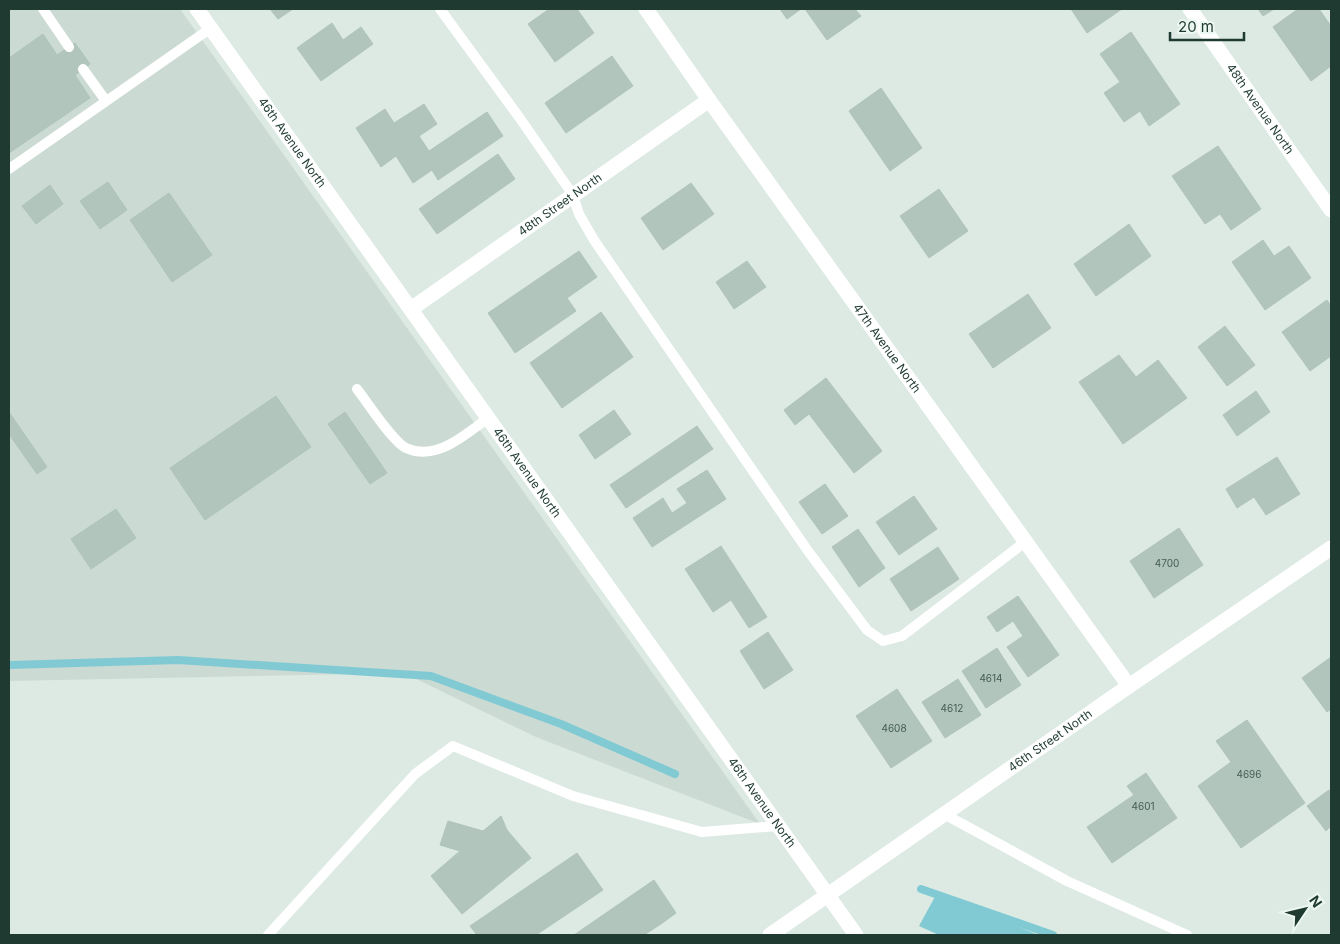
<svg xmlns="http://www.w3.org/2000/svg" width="1340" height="944" font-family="Inter,sans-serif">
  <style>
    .built { fill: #cbdad2 }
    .water { fill: #81cad3 }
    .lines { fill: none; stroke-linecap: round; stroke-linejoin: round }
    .stream { stroke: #81cad3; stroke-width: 8 }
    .building { fill: #b2c5bc; stroke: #afc4ba }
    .service { stroke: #fff; stroke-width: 10 }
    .minor { stroke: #fff; stroke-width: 15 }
    .tertiary { stroke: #fff; stroke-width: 15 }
    .labels { text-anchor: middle; stroke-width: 5; stroke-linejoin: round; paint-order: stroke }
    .number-label { font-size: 10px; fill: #435d54 }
    .street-label { font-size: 12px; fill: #1e3a31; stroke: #edf7f1 }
  </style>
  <rect width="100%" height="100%" fill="#ddeae4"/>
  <path class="built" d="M9,9H180L760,824L536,737L404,673L9,681Z"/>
  <path class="water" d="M937,893L1038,935H939L919,926Z"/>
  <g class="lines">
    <path class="stream" d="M9,665L178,660L431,676L561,724L675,774
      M921,889L1053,935"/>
  </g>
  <path class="building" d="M270,9H293L278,19Z
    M549,9H577L594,33L555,62L528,24Z
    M780,9H801L787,19Z
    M805,9H855L861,16L827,40Z
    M1071,9H1122L1087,33Z
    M1258,9H1274L1263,16Z
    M1298,9H1319L1331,26V66L1311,81L1273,27Z
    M332,23L343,40L361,27L373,44L321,81L297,48Z
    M1131,32L1180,104L1149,126L1140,111L1124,122L1104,93L1120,82L1100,54Z
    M43,34L57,55L75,43L90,64L75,75L90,98L9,153V58Z
    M612,56L633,86L566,133L545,103Z
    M881,88L922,148L890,171L849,111Z
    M424,104L437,124L419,136L429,151L487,112L503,136L438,180L432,170L413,183L396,156L381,167L356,128L385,109L394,123Z
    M1218,146L1261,209L1231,230L1220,214L1205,224L1172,176Z
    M498,154L515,179L437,234L419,209Z
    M108,182L127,210L100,229L80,201Z
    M691,183L714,214L663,250L641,218Z
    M50,185L63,204L36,224L22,206Z
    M939,189L968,231L929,258L900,216Z
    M169,193L212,255L172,282L130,220Z
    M1129,224L1151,256L1096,296L1074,264Z
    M1263,240L1274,256L1289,246L1311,278L1265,310L1232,262Z
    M579,251L597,277L567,298L576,311L515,353L488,313Z
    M747,261L766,287L734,309L716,282Z
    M1028,294L1051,328L993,368L969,334Z
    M1327,300L1331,306V356L1310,371L1282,332Z
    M601,312L633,357L562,408L530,363Z
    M1225,326L1255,365L1227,386L1198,347Z
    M1119,355L1136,377L1158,360L1187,398L1123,444L1079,382Z
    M826,378L882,451L854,473L809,414L795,425L784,410Z
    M1256,391L1270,412L1237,436L1223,415Z
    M276,396L311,447L205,520L170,468Z
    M614,410L631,434L595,459L579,435Z
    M9,412L47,467L37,474L9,434Z
    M345,412L387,473L370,484L328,424Z
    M697,426L713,449L626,508L610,485Z
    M1277,457L1300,494L1266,515L1254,497L1237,508L1226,489Z
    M707,470L726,499L652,547L633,518L663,498L672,513L687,503L677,489Z
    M825,484L848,516L822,534L799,502Z
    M914,496L937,529L899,555L876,522Z
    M116,509L136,538L91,569L71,539Z
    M1179,528L1203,565L1154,598L1130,561Z
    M858,529L885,568L859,587L832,547Z
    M721,546L767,617L749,628L731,600L713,612L685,569Z
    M938,547L959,579L911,611L890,579Z
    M1018,596L1059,655L1028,677L1007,647L1023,636L1013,621L997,632L987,617Z
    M768,632L793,670L764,689L740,651Z
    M997,648L1021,685L986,708L962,671Z
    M1331,657V709L1327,712L1302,678Z
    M958,679L981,715L945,738L922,702Z
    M897,689L932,741L891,768L856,716Z
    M1247,720L1305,803L1241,848L1198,786L1231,762L1216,741Z
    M1146,773L1177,818L1112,863L1087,827L1134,795L1127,786Z
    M1329,790L1331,793V826L1326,831L1307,806Z
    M501,816L507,830L531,858L462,914L431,876L460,851L440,845L448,821L483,831Z
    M577,853L603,890L536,935H477L470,926Z
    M654,880L676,913L661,924L644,935H574Z"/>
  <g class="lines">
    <path class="service" d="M43,9L69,47
      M440,9L519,117L573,195L579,214L594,240L808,551L867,630L883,641L902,636L1025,542
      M83,69L106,101
      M9,169L211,28
      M357,389C368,403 392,441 406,448C436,462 466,434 488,418
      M944,814L1067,881L1187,935
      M268,935L415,774L453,746L573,796L702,832L778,826"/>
    <g class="minor">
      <path id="s1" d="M646,9L709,100L1129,686"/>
      <path id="s2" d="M1190,9L1331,210"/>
      <path id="s3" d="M411,309L709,100"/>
    </g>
    <g class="tertiary">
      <path id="s4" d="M197,9L856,935"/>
      <path id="s5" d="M770,935L1129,686L1331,548"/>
    </g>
  </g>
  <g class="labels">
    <g class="number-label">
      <text x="1167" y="567">4700</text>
      <text x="991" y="682">4614</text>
      <text x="952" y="712">4612</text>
      <text x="894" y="732">4608</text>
      <text x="1249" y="778">4696</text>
      <text x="1143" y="810">4601</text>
    </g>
    <g class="street-label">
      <text dy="4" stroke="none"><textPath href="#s2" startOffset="122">48th Avenue North</textPath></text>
      <text dy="4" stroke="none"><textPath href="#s4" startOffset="164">46th Avenue North</textPath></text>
      <text dy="4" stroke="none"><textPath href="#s3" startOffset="182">48th Street North</textPath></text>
      <text dy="4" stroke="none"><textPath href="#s1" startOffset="416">47th Avenue North</textPath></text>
      <text dy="4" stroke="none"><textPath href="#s4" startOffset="569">46th Avenue North</textPath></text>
      <text dy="4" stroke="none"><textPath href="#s5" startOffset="341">46th Street North</textPath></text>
      <text dy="4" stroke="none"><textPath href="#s4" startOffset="974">46th Avenue North</textPath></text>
    </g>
  </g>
  <rect width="1340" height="944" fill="none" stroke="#1e3a31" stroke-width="20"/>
  <g transform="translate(1305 909) rotate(55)" stroke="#edf7f1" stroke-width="4" paint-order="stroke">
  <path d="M0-4L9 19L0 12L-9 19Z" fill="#1e3a31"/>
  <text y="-8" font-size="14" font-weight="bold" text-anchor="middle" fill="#1e3a31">N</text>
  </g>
  <path d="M1170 32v8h74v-8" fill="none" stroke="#1e3a31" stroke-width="2.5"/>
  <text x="1178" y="32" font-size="15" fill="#1e3a31" stroke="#edf7f1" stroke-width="4" paint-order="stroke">20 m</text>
</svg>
